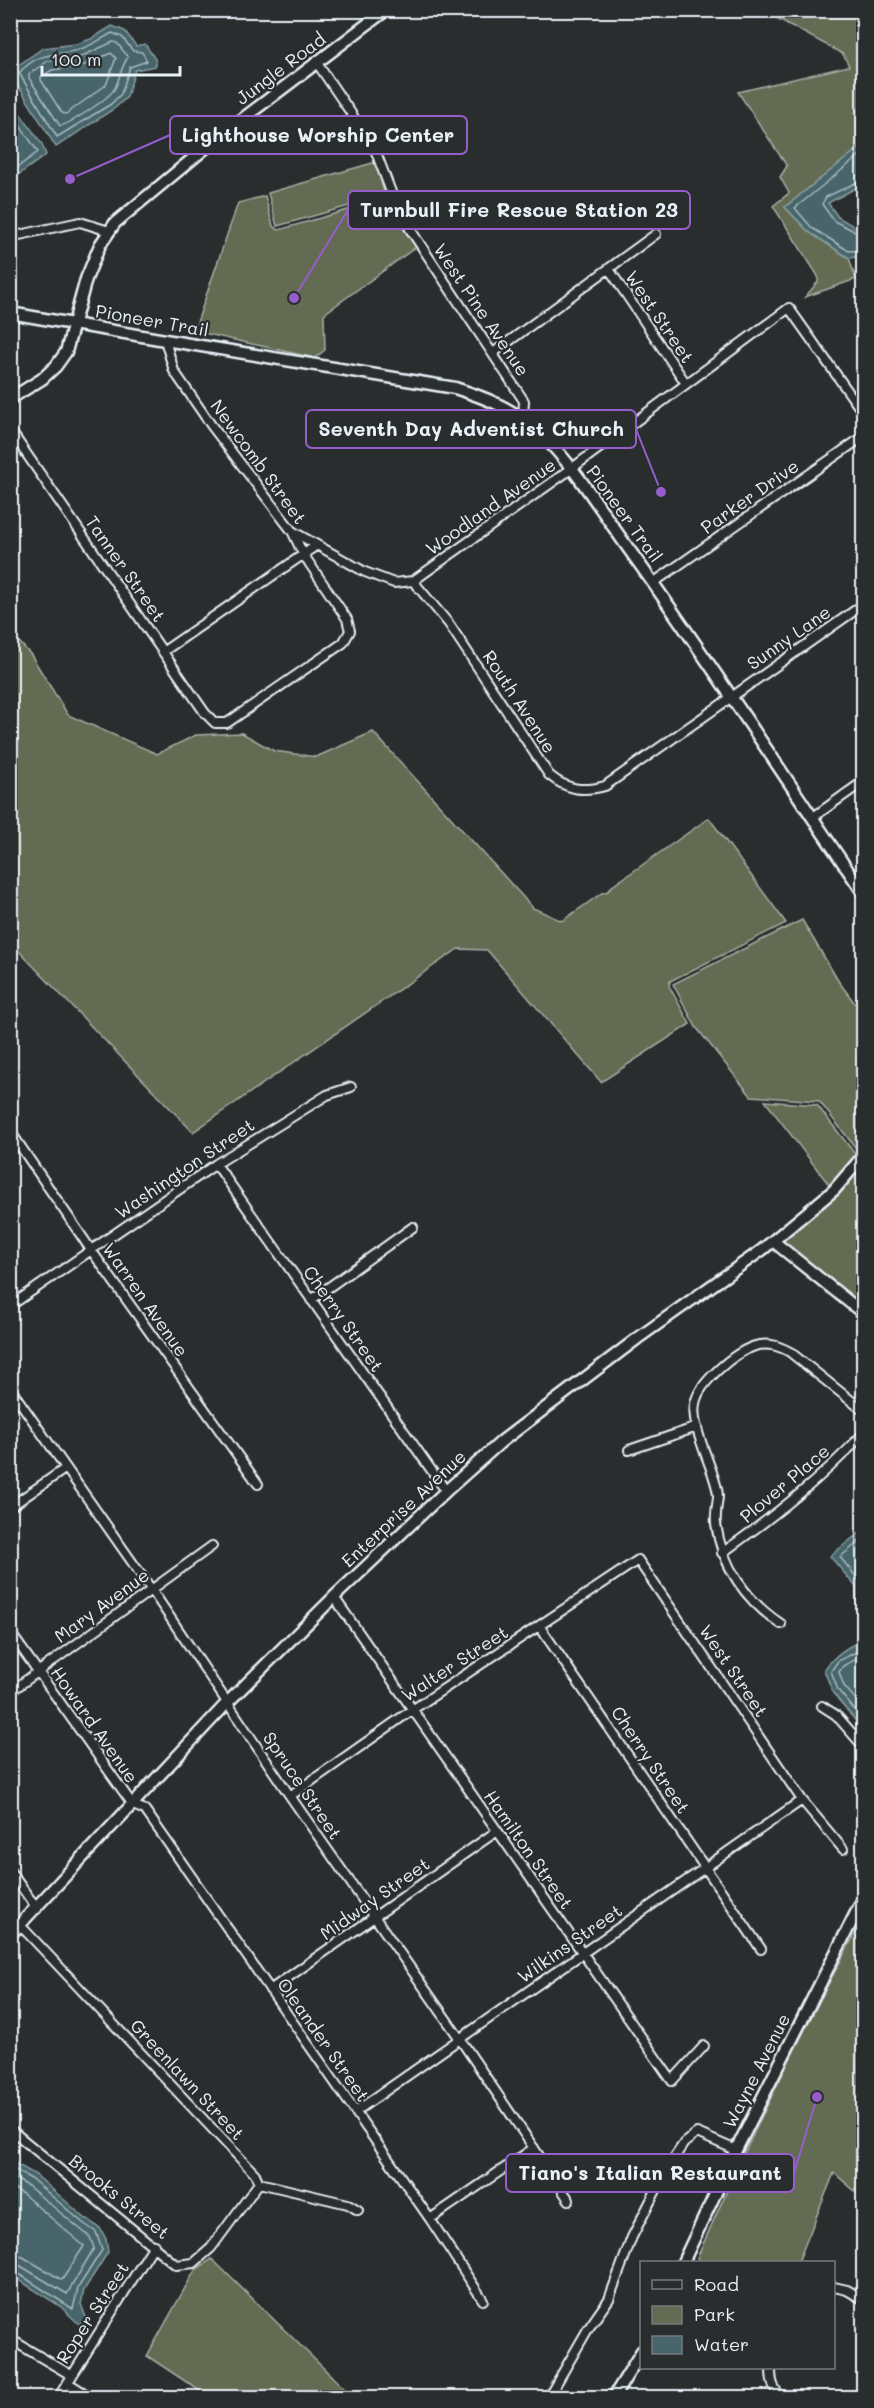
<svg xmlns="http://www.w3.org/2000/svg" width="874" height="2408" font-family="Mali,sans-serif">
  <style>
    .green { fill: #636c52; stroke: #a6aea5; stroke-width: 1.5 }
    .water { fill: #47656b; stroke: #879da3; stroke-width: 1.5 }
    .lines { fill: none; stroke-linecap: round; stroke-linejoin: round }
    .shore { stroke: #a8b9c0; stroke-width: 1.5 }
    .street-casing { stroke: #e8f1f8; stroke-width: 12 }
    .secondary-casing { stroke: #e8f1f8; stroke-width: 15 }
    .street { stroke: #2a2d2e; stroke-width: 8 }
    .secondary { stroke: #2a2d2e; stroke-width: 10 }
    .labels { text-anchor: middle; stroke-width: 4.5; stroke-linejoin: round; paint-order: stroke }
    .street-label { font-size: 18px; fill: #e8f1f8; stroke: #2a2d2e }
    .leader { fill: none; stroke: #965dcd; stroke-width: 2 }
    .callout-dot { fill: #965dcd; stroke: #2a2d2e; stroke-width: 2 }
    .callout { fill: #2a2d2e; stroke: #965dcd; stroke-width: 2 }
    .callout-label { font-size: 20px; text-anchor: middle; font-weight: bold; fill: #e8f1f8 }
  </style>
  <rect width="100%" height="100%" fill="#2a2d2e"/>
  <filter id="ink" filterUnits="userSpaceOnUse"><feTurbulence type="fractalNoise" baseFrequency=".0167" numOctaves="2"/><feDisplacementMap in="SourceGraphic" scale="12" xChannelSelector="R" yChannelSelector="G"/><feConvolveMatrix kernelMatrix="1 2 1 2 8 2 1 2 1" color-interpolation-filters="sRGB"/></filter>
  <g filter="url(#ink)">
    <path class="green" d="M764,11H863V145L785,207L809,232L849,258L856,279L805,297L818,282V276L773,206L789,193L780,177L787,166L738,92L849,66L843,54Z
      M376,162L385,196L277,226L268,193Z
      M265,196L273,226L279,230L389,198L405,231L416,247L324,314L325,350L315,358L194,331L238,203Z
      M11,633L31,655L68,715L157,754L196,735L242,733L274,751L316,757L373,732L533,908L562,921L602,893L608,891L611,887L709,818L786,923L670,981L669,986L690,1024L601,1082L487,950L458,949L193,1132L11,943Z
      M802,920L839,982L863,1014V1316L773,1241L862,1156L819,1101L751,1096L696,1027L673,984Z
      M765,1101L817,1105L856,1155L830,1186Z
      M863,1919V2198L834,2173L798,2262H703L697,2258C747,2142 803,2030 863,1919Z
      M212,2259L353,2397H209L147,2356L195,2270Z"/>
    <path class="water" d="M112,26L125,31L136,46L145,44L155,59L156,66L135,70L127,97L115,108L56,147L11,74L17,66L43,48L76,44L91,39Z
      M11,101L42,144L46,155L11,180Z
      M863,145V184L828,203L838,217L863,232V256L849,258L809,232L785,207Z
      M863,1530V1619L857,1611L856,1587L830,1556Z
      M863,1641H864L863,1730L833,1693L824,1670C834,1656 846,1646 863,1641Z
      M11,2161L36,2175L86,2219L100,2228L106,2239L108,2252L84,2290L81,2304L88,2323L79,2324L60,2306L11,2275Z"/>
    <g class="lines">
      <path class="shore" d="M112,33L122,37L133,51L142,52L147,61L130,67L121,94L111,104L57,137L19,73C39,51 54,56 78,50C91,46 101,39 112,33Z
        M113,42L117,43L128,57C121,67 120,78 115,88C110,98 70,124 60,126L29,78V74L48,61L80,57Z
        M111,53L116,58L106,85L66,114L62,113L41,80V77L52,70L82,66Z
        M10,111L38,152L10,173
        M864,152L795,208L812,228L849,251L864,250
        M864,179L826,197L822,204L834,221L864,236
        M864,1538L840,1557L861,1583L864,1590
        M864,1648L838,1661L831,1671L838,1690L864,1721
        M864,1655L843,1666L839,1672L844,1686L864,1709
        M10,2167L33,2180L83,2223L96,2232L102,2250L78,2288L73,2309L16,2272L10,2271
        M10,2176L28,2186L90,2237L94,2248L67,2294L19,2265L10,2263
        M10,2186L23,2194L84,2246L62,2280L23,2257L10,2254"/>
      <g class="street-casing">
        <path id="street" d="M317,63L374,147L391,192L410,229L524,401L523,419
          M10,237L80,222L109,231
          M609,269L685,382
          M493,353L656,234
          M10,430L205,713L215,723H227L343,643L350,631L347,619L303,554L292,531L211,425L174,371L165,340
          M292,531L365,572L394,583L413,581L449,624L549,775C567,790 583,792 605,786L864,604
          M413,581L571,469L789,308L864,414
          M653,583L864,436
          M164,651L317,545
          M812,818L864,781
          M10,1131L91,1250L258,1484
          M216,1164L446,1491
          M311,1300L413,1227
          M10,1306L216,1164L327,1095L351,1087
          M10,1388L151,1589L290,1796L460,2039L569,2200
          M629,1450L697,1427
          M10,1507L66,1468
          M722,1553C774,1516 820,1480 864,1433
          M334,1597L672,2081L704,2046
          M781,1624C746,1601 722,1566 716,1524C715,1515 717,1506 718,1497C718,1489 715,1482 713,1475C707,1456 691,1423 695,1404C698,1383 735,1352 755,1346C768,1342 779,1346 790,1352L864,1411
          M540,1627L761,1949
          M10,1632L133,1805L145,1810L430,2219L483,2300
          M10,1692L212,1546
          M822,1706L836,1715L864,1747
          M290,1796L412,1710L638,1560L802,1800L843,1849
          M10,1871L37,1909
          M20,1925L255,2174L259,2183
          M270,1990L497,1831
          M355,2112L802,1800
          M10,2129L176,2265L194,2263L211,2248L259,2183
          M259,2183L348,2204L358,2210
          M430,2219L534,2148
          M834,2287L847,2290L864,2300
          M10,2339L71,2375
          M771,2368C771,2381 772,2388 783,2398
          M67,2382L92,2398
          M553,2390L565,2398
          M58,2398L154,2245
          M548,2398L588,2329L609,2299L632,2237L668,2167L684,2143L697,2133L736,2150"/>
      </g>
      <g class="secondary-casing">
        <path id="secondary" d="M10,313L165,340L455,388C489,399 512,408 539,432C576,467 603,514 633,555C713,666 787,781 864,894
          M10,399L42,379L56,366L66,352L86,279L100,245L115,223L220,136L386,10
          M773,1241L864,1314
          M10,1935L227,1703L334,1597L446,1491L502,1441L638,1338L762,1250L834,1190L864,1155
          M683,2262L736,2150L864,1897
          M613,2398L642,2351"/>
      </g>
      <use href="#street" class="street"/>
      <use href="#secondary" class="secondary"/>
    </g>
  </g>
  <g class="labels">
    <g class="street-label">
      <text transform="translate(281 69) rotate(-37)" y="6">Jungle Road</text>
      <text transform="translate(481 310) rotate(56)" y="6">West Pine Avenue</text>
      <text transform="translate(659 317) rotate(56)" y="6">West Street</text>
      <text transform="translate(152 321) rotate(10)" y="6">Pioneer Trail</text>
      <text transform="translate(258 462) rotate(54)" y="6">Newcomb Street</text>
      <text transform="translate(750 497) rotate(-35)" y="6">Parker Drive</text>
      <text transform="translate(491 507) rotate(-35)" y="6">Woodland Avenue</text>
      <text transform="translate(624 514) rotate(54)" y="6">Pioneer Trail</text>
      <text transform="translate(125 569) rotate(55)" y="6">Tanner Street</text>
      <text transform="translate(789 638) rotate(-35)" y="6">Sunny Lane</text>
      <text transform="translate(519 702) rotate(57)" y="6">Routh Avenue</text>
      <text transform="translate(185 1169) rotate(-34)" y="6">Washington Street</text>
      <text transform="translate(145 1300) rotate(55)" y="6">Warren Avenue</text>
      <text transform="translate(343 1319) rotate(55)" y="6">Cherry Street</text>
      <text transform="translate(785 1484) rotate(-40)" y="6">Plover Place</text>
      <text transform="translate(404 1509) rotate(-43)" y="6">Enterprise Avenue</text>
      <text transform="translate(102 1606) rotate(-36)" y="6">Mary Avenue</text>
      <text transform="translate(455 1664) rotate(-33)" y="6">Walter Street</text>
      <text transform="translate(733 1671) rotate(56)" y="6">West Street</text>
      <text transform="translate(94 1725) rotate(55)" y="6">Howard Avenue</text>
      <text transform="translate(650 1760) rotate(56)" y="6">Cherry Street</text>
      <text transform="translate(302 1786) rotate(56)" y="6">Spruce Street</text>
      <text transform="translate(528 1850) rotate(55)" y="6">Hamilton Street</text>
      <text transform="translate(375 1899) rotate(-35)" y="6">Midway Street</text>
      <text transform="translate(570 1944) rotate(-35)" y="6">Wilkins Street</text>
      <text transform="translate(323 2040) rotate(55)" y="6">Oleander Street</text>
      <text transform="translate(757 2071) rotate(-63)" y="6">Wayne Avenue</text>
      <text transform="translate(187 2080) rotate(47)" y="6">Greenlawn Street</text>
      <text transform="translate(119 2197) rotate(39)" y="6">Brooks Street</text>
      <text transform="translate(93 2313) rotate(-57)" y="6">Roper Street</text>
    </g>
  </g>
  <path class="leader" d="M70 179L170 135M294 298L348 210M661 492L636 429M817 2097L794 2173"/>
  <g class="callout-dot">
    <circle cx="70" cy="179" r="6"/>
    <circle cx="294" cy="298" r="6"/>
    <circle cx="661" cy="492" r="6"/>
    <circle cx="817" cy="2097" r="6"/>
  </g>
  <g class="callout">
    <rect x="170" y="116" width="297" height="38" rx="6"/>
    <rect x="348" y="191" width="342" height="38" rx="6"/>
    <rect x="306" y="410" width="330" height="38" rx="6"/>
    <rect x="506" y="2154" width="288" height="38" rx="6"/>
  </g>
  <g class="callout-label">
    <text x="318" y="142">Lighthouse Worship Center</text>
    <text x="519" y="217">Turnbull Fire Rescue Station 23</text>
    <text x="471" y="436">Seventh Day Adventist Church</text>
    <text x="650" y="2180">Tiano's Italian Restaurant</text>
  </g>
  <rect width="874" height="2408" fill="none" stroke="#2a2d2e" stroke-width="36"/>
  <rect x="18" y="18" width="838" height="2372" fill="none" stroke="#e8f1f8" stroke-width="2" filter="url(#ink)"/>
  <rect x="640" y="2261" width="195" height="108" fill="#2a2d2e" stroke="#767b7f" stroke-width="1.5"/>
  <rect x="652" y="2280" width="30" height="9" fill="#2a2d2e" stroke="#767b7f" stroke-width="1.5"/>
  <text x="694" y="2291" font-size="18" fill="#e8f1f8">Road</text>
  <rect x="652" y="2306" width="30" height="18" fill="#636c52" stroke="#767b7f" stroke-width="1.5"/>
  <text x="694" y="2321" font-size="18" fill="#e8f1f8">Park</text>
  <rect x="652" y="2336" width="30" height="18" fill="#47656b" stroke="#767b7f" stroke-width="1.5"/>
  <text x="694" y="2351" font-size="18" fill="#e8f1f8">Water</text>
  <path d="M42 66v9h138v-9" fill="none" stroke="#e8f1f8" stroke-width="3"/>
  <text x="51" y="66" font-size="18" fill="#e8f1f8" stroke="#2a2d2e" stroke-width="4.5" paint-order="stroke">100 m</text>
</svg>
